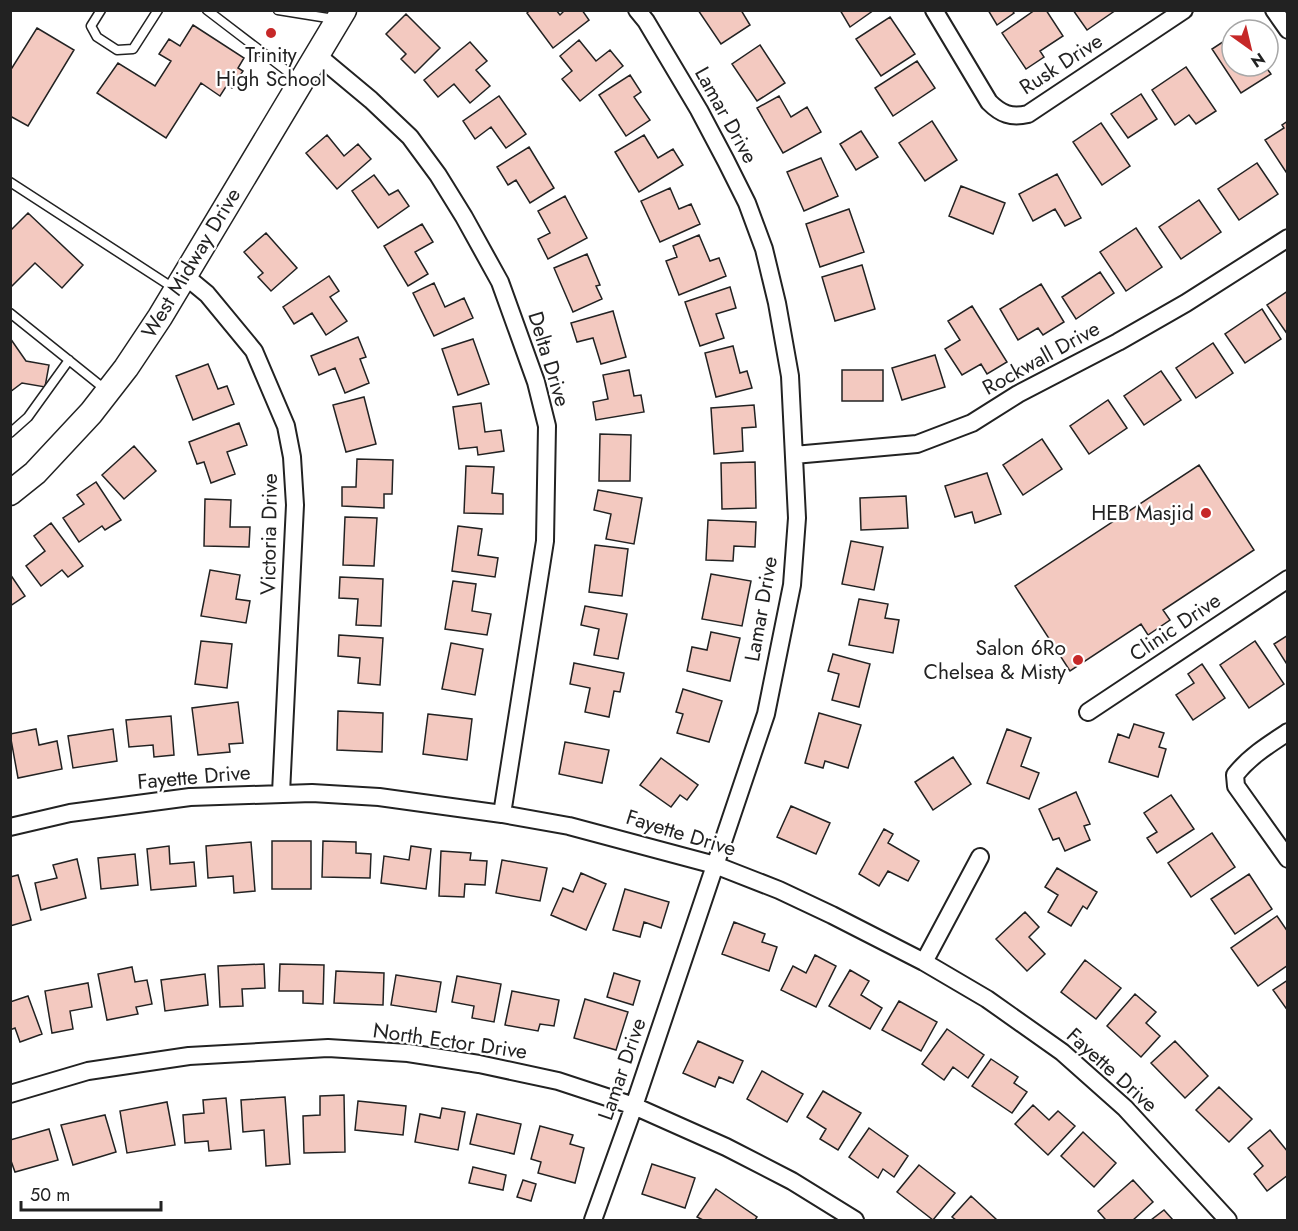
<svg xmlns="http://www.w3.org/2000/svg" width="1298" height="1231" font-family="Jost,sans-serif">
  <style>
    .building { fill: #f3c9c0; stroke: #222; stroke-width: 1.5 }
    .lines { fill: none; stroke-linecap: round; stroke-linejoin: round }
    .lane-casing { stroke: #222; stroke-width: 11 }
    .street-casing { stroke: #222; stroke-width: 20 }
    .secondary-casing { stroke: #222; stroke-width: 27 }
    .lane { stroke: #fff; stroke-width: 8 }
    .street { stroke: #fff; stroke-width: 16 }
    .secondary { stroke: #fff; stroke-width: 24 }
    .poi-dot { fill: #c62828; stroke: #fff; stroke-width: 2 }
    .labels { text-anchor: middle; stroke-width: 4.5; stroke-linejoin: round; paint-order: stroke }
    .poi-label { font-size: 21px; fill: #222; stroke: #fff; text-anchor: end }
    .street-label { font-size: 21px; fill: #222; stroke: #fff }
  </style>
  <rect width="100%" height="100%" fill="#fff"/>
  <path class="building" d="M530,10H556L560,15L565,10H582L589,20L553,48L527,13Z
    M698,10H741L750,25L721,44Z
    M840,10H874L850,27Z
    M988,10H1012L1014,13L997,25Z
    M1035,10H1046L1063,36L1040,51L1044,57L1026,69L1002,33Z
    M1073,10H1116L1087,30Z
    M406,14L440,48L415,73L401,59L406,54L386,34Z
    M890,17L915,54L881,76L856,39Z
    M193,25L244,58L238,68L243,71L232,88L227,85L220,96L201,83L166,138L97,93L118,63L155,86L171,61L159,54L169,39L180,46Z
    M37,28L74,50L28,126L10,116V71Z
    M1232,36V66H1265L1271,74L1241,93L1212,49Z
    M579,40L596,61L610,50L623,66L580,101L562,79L572,71L560,56Z
    M470,42L487,61L476,70L490,86L470,103L454,84L438,97L424,80Z
    M760,45L785,83L757,101L732,64Z
    M917,61L935,88L893,116L875,88Z
    M1186,67L1216,111L1196,124L1189,115L1175,125L1152,90Z
    M630,75L641,92L634,97L650,120L626,136L599,95Z
    M1141,94L1157,119L1128,138L1111,114Z
    M499,96L526,134L506,148L491,127L475,139L463,121Z
    M779,96L791,117L807,107L821,132L783,153L757,108Z
    M932,121L957,160L925,181L899,143Z
    M1288,121V175L1265,140L1284,128L1282,125Z
    M1101,123L1130,166L1102,185L1073,142Z
    M861,131L878,157L856,170L840,144Z
    M327,135L344,156L358,144L371,159L337,189L306,153Z
    M644,135L658,158L673,149L683,165L639,192L615,152Z
    M529,147L554,188L530,203L516,180L508,185L497,167Z
    M821,158L838,196L804,211L787,172Z
    M1257,163L1278,194L1239,220L1218,189Z
    M1057,174L1081,218L1065,226L1055,209L1033,221L1019,194Z
    M374,175L389,195L398,190L409,206L378,228L352,191Z
    M961,186L1005,203L993,234L949,216Z
    M670,188L679,209L691,204L700,224L660,242L641,201Z
    M565,196L587,238L548,259L538,239L550,233L538,211Z
    M1199,200L1221,232L1181,259L1159,227Z
    M849,209L864,252L820,267L806,224Z
    M28,213L83,265L62,288L35,263L10,288V231Z
    M422,224L433,242L415,252L428,274L408,286L384,246Z
    M1136,228L1162,267L1126,291L1100,252Z
    M266,233L297,268L271,291L258,277L263,273L244,252Z
    M699,235L710,261L719,258L726,276L679,295L666,261L677,257L673,246Z
    M587,254L600,285L596,286L602,299L573,312L554,268Z
    M862,265L875,309L835,321L822,277Z
    M1100,272L1114,293L1076,319L1062,297Z
    M329,276L339,291L330,297L347,321L326,335L312,313L294,324L283,307Z
    M434,283L445,307L464,298L473,318L434,336L413,293Z
    M1041,284L1064,322L1043,335L1038,328L1018,340L1000,309Z
    M730,287L736,308L716,314L724,338L700,346L685,302Z
    M1288,291V335L1267,305Z
    M972,306L1007,362L987,374L981,364L962,375L945,349L960,340L948,321Z
    M1262,309L1281,339L1245,363L1225,334Z
    M613,311L626,357L601,364L593,338L577,342L571,323Z
    M358,337L366,357L360,359L369,383L345,393L335,368L319,375L311,356Z
    M10,338L26,361L49,365L45,387L22,383L10,392Z
    M473,339L489,384L458,395L442,349Z
    M1213,343L1233,373L1196,398L1176,368Z
    M733,346L740,373L747,371L752,388L716,397L705,353Z
    M935,355L945,387L902,400L892,368Z
    M208,364L218,389L227,386L234,404L193,420L176,376Z
    M629,370L634,396L641,395L644,412L596,420L593,402L608,399L603,375Z
    M842,370H883V401H842Z
    M1161,371L1181,400L1144,425L1124,396Z
    M364,397L376,444L346,452L333,405Z
    M1108,400L1127,428L1089,454L1070,426Z
    M481,403L485,432L501,430L504,451L478,455L477,447L459,449L453,407Z
    M754,405L756,427L742,428L743,451L714,454L711,408Z
    M239,423L247,445L227,452L235,474L211,483L204,462L197,464L189,442Z
    M600,434L631,435L630,481H599Z
    M1042,439L1062,469L1023,495L1003,465Z
    M134,446L156,471L124,499L102,475Z
    M357,459L393,460L392,494H384V508L342,506V487H356Z
    M755,462L756,508L722,509L721,463Z
    M1199,465L1254,550L1163,610L1170,620L1148,635L1141,624L1070,671L1015,586Z
    M466,466L494,467L492,493L503,494V514L464,513Z
    M987,473L1001,514L975,523L972,512L955,517L945,486Z
    M96,482L121,520L105,530L102,526L79,542L63,518L84,504L77,495Z
    M598,490L642,498L634,544L606,539L611,514L594,510Z
    M906,496L908,528L861,530L860,498Z
    M205,499L231,500L230,527H250L249,547L204,546Z
    M345,517L377,518L374,566L343,565Z
    M708,520L756,522L755,547L734,546L733,561L706,560Z
    M51,523L83,566L68,577L62,570L41,586L26,566L45,551L34,536Z
    M458,526L482,529L478,555L498,558L495,577L452,571Z
    M851,541L883,547L874,590L842,584Z
    M595,545L628,549L622,596L589,592Z
    M210,570L240,575L236,599L250,601L246,623L201,616Z
    M10,574L25,596L10,606Z
    M711,574L751,581L742,626L702,619Z
    M340,577L383,579L381,626L356,625L358,599L339,598Z
    M453,581L476,584L472,611L491,614L487,635L445,629Z
    M859,599L888,604L885,618L899,620L893,653L849,645Z
    M585,606L627,614L618,659L594,655L599,629L581,625Z
    M711,632L740,638L730,681L687,671L692,647L707,650Z
    M339,635L383,638L380,685L358,683L360,658L338,656Z
    M1288,635V666L1274,644Z
    M201,641L232,644L227,688L195,684Z
    M1255,641L1284,684L1249,708L1220,665Z
    M451,643L483,649L475,695L442,689Z
    M833,654L870,664L859,707L832,700L839,674L828,671Z
    M574,663L624,673L620,692L614,691L609,717L585,712L590,688L570,684Z
    M1202,664L1225,698L1193,720L1176,695L1194,683L1188,674Z
    M683,689L722,701L709,742L677,733L683,714L676,712Z
    M238,702L243,743L229,744L230,752L198,755L192,708Z
    M338,711L383,713L382,752L337,750Z
    M819,713L861,725L848,768L825,761L823,768L805,763Z
    M428,714L472,719L467,760L423,754Z
    M171,716L174,755L154,757L153,745L129,747L126,720Z
    M1134,724L1164,733L1159,747L1166,749L1158,777L1109,762L1118,734L1129,738Z
    M36,729L39,745L57,741L62,769L18,778L10,734Z
    M113,729L117,761L73,768L68,736Z
    M1007,729L1031,738L1021,766L1039,773L1029,799L987,783Z
    M565,742L609,750L602,783L559,774Z
    M953,757L971,784L933,810L915,782Z
    M661,758L698,785L687,800L680,795L671,807L640,785Z
    M1076,792L1090,824L1084,826L1090,840L1065,851L1059,838L1053,840L1039,809Z
    M1171,795L1194,829L1157,853L1147,838L1157,832L1144,813Z
    M791,806L830,823L816,854L777,837Z
    M884,829L893,834L888,843L919,861L908,881L888,871L879,886L859,874Z
    M1212,833L1235,867L1191,897L1168,863Z
    M272,841H311V889H272Z
    M323,841L356,842V853L371,854L370,878L322,877Z
    M251,842L255,891L234,893L233,876L208,878L206,846Z
    M169,846L170,864L194,862L196,886L151,890L147,849Z
    M411,846L431,849L426,889L381,883L384,856L409,860Z
    M441,851L471,853L470,860L487,861L485,885L465,884L464,897L439,896Z
    M135,854L138,885L101,889L98,858Z
    M77,859L86,898L41,910L35,883L57,878L53,865Z
    M502,860L547,868L540,901L496,893Z
    M1057,868L1097,892L1087,909L1083,906L1071,926L1048,912L1058,895L1045,887Z
    M581,873L606,884L586,930L551,915L563,888L573,892Z
    M1249,874L1272,909L1235,934L1211,899Z
    M18,875L31,920L10,926V877Z
    M625,889L669,902L661,928L644,922L640,937L613,930Z
    M1025,912L1039,927L1029,937L1045,954L1027,971L996,939Z
    M1277,916L1288,932V965L1258,986L1231,948Z
    M734,922L765,934L762,942L777,947L769,971L722,954Z
    M815,955L836,966L816,1007L781,990L793,966L806,973Z
    M1085,960L1121,988L1096,1019L1061,992Z
    M264,964L265,988L242,989L243,1006L220,1007L218,966Z
    M280,964L324,965L323,1004L303,1003V991H279Z
    M132,967L135,982L147,980L152,1004L136,1007L138,1014L107,1020L98,974Z
    M850,970L869,981L861,995L882,1008L870,1029L829,1006Z
    M336,971L384,973L383,1005L334,1003Z
    M614,973L640,981L633,1005L607,997Z
    M205,974L208,1005L165,1011L161,980Z
    M396,975L441,982L436,1012L391,1005Z
    M457,976L501,984L494,1022L472,1018L474,1006L452,1002Z
    M1288,980V1011L1273,990Z
    M88,983L92,1007L70,1011L73,1029L52,1033L45,991Z
    M512,991L559,1000L554,1026L540,1024L538,1031L505,1025Z
    M1135,994L1156,1012L1146,1023L1160,1036L1141,1057L1107,1026Z
    M28,996L42,1034L20,1042L15,1028L10,1030V1002Z
    M585,999L628,1012L616,1050L574,1038Z
    M899,1001L937,1022L921,1051L882,1030Z
    M947,1029L984,1055L968,1078L953,1067L944,1080L922,1064Z
    M698,1041L743,1061L733,1083L719,1077L715,1087L683,1073Z
    M1175,1041L1208,1076L1185,1098L1151,1063Z
    M991,1059L1018,1077L1014,1083L1027,1092L1012,1113L972,1086Z
    M762,1071L803,1094L787,1122L747,1099Z
    M1219,1087L1252,1119L1229,1142L1196,1110Z
    M823,1091L861,1113L838,1150L820,1139L826,1129L807,1117Z
    M344,1095L345,1152L304,1153L303,1116L320,1115V1096Z
    M285,1097L290,1164L266,1166L264,1130L243,1132L241,1100Z
    M226,1098L231,1149L209,1151L208,1141L185,1143L183,1115L204,1113L203,1100Z
    M358,1101L406,1106L403,1135L355,1130Z
    M167,1102L175,1145L127,1153L120,1111Z
    M1033,1105L1049,1120L1058,1111L1075,1126L1048,1155L1015,1124Z
    M442,1108L465,1112L458,1150L415,1142L420,1114L440,1118Z
    M477,1114L521,1124L514,1154L470,1144Z
    M105,1115L116,1152L73,1165L61,1125Z
    M540,1126L573,1135L570,1144L584,1148L575,1183L538,1173L541,1162L531,1159Z
    M869,1128L908,1156L894,1177L883,1169L878,1178L849,1157Z
    M49,1129L58,1160L15,1172L10,1158V1140Z
    M1270,1130L1288,1152V1175L1267,1191L1254,1174L1263,1166L1248,1148Z
    M1083,1132L1116,1163L1094,1187L1061,1156Z
    M652,1164L695,1178L685,1208L642,1194Z
    M919,1165L955,1193L933,1220L897,1192Z
    M473,1167L506,1175L503,1190L469,1183Z
    M523,1180L536,1184L531,1201L517,1197Z
    M1133,1180L1153,1202L1133,1220H1103L1105,1219L1098,1211Z
    M716,1189L757,1217L755,1220H703L697,1217Z
    M971,1196L997,1220H956L952,1217Z
    M1164,1210L1173,1220H1151Z"/>
  <g class="lines">
    <g class="lane-casing">
      <path id="lane" d="M101,10L91,26L97,37L117,50L133,49L158,10
        M207,10L300,81
        M278,10L334,19
        M10,182L175,289
        M10,313L106,390
        M10,433L28,417L69,360"/>
    </g>
    <g class="street-casing">
      <path id="street" d="M934,10L989,102C1001,114 1011,118 1028,114L1184,10
        M1274,10L1288,30
        M317,55L371,100L410,137L438,175L464,217L500,282L536,382L547,426L545,541L502,814
        M184,275L207,294L254,351L286,426L292,457L295,505L281,793
        M794,455L917,444L972,423L1018,394L1118,342L1186,303L1288,238
        M1088,712L1288,579
        M1288,732C1268,745 1249,757 1235,775L1236,786L1288,859
        M10,827L70,813L190,797L312,793L379,797L502,814L569,826L715,865L779,890L832,915L924,962L987,999L1062,1052L1125,1108L1228,1220
        M924,962L980,857
        M10,1094L88,1071L189,1056L328,1048L408,1053L479,1064L558,1081L634,1106L726,1147L792,1181L855,1220
        M593,1220L634,1106L766,714L792,585L797,518L790,376L777,303L764,249L747,203L726,161L699,110L646,21L637,10"/>
    </g>
    <g class="secondary-casing">
      <path id="secondary" d="M10,493L35,473L91,413L126,368L160,317L344,10"/>
    </g>
    <use href="#lane" class="lane"/>
    <use href="#street" class="street"/>
    <use href="#secondary" class="secondary"/>
  </g>
  <g class="poi-dot">
    <circle cx="271" cy="33" r="6"/>
    <circle cx="1206" cy="513" r="6"/>
    <circle cx="1078" cy="660" r="6"/>
  </g>
  <g class="labels">
    <g class="poi-label">
      <text x="271" y="62" text-anchor="middle">Trinity<tspan x="271" dy="24">High School</tspan></text>
      <text x="1194" y="520">HEB Masjid</text>
      <text x="1066" y="655">Salon 6Ro<tspan x="1066" dy="24">Chelsea &amp; Misty</tspan></text>
    </g>
    <g class="street-label">
      <text transform="translate(1061 64) rotate(-33)" y="7">Rusk Drive</text>
      <text transform="translate(726 115) rotate(61)" y="7">Lamar Drive</text>
      <text transform="translate(191 263) rotate(-59)" y="7">West Midway Drive</text>
      <text transform="translate(1041 358) rotate(-29)" y="7">Rockwall Drive</text>
      <text transform="translate(549 359) rotate(73)" y="7">Delta Drive</text>
      <text transform="translate(269 534) rotate(-89)" y="7">Victoria Drive</text>
      <text transform="translate(761 609) rotate(-80)" y="7">Lamar Drive</text>
      <text transform="translate(1175 627) rotate(-34)" y="7">Clinic Drive</text>
      <text transform="translate(194 777) rotate(-5)" y="7">Fayette Drive</text>
      <text transform="translate(681 833) rotate(17)" y="7">Fayette Drive</text>
      <text transform="translate(450 1041) rotate(8)" y="7">North Ector Drive</text>
      <text transform="translate(622 1069) rotate(-71)" y="7">Lamar Drive</text>
      <text transform="translate(1112 1070) rotate(42)" y="7">Fayette Drive</text>
    </g>
  </g>
  <rect width="1298" height="1231" fill="none" stroke="#222222" stroke-width="24"/>
  <g transform="translate(1250 48) rotate(146)"><circle r="28" fill="#ffffff" stroke="#a7a7a7" stroke-width="1.5"/>
  <path d="M0-4.5L10 22L0 15L-10 22Z" fill="#c62828"/>
  <text y="-9" font-size="16" font-weight="bold" text-anchor="middle" fill="#222222">N</text>
  </g>
  <path d="M21 1201v9h140v-9" fill="none" stroke="#222222" stroke-width="3"/>
  <text x="30" y="1201" font-size="18" fill="#222222" stroke="#ffffff" stroke-width="4.5" paint-order="stroke">50 m</text>
</svg>
